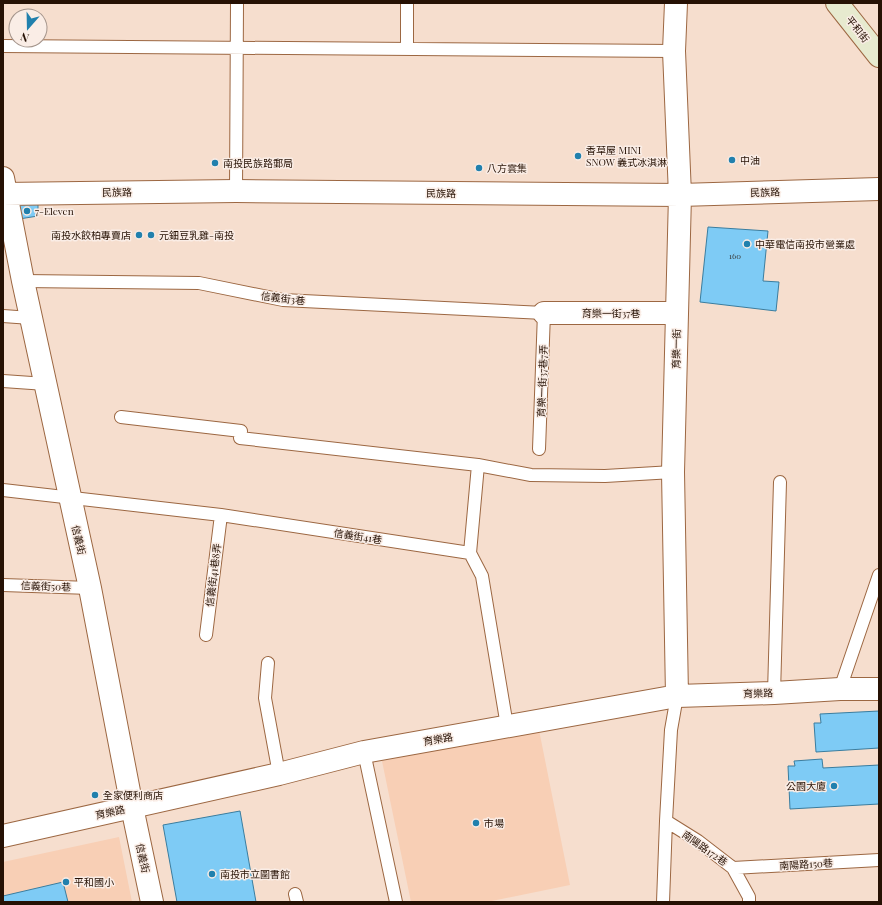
<svg xmlns="http://www.w3.org/2000/svg" width="882" height="905" font-family="'Playfair Display','Noto Sans TC',serif">
  <style>
    .built { fill: #f8cfb5 }
    .building { fill: #7ecbf5; stroke: #3a7d9f }
    .lines { fill: none; stroke-linecap: round; stroke-linejoin: round }
    .lane-casing { stroke: #9c6742; stroke-width: 14 }
    .street-casing { stroke: #9c6742; stroke-width: 24 }
    .secondary-casing { stroke: #9c6742; stroke-width: 24 }
    .lane { stroke: #fff; stroke-width: 12 }
    .street { stroke: #fff; stroke-width: 22 }
    .secondary { stroke: #e7eacf; stroke-width: 22 }
    .poi-dot { fill: #2180ad; stroke: #faede6; stroke-width: 1.5 }
    .labels { text-anchor: middle; stroke-width: 3; stroke-linejoin: round; paint-order: stroke }
    .number-label { font-size: 8px; fill: #3c4040 }
    .street-label { font-size: 10px; fill: #261104; stroke: #faede6 }
    .poi-label { font-size: 10px; fill: #261104; stroke: #faede6; text-anchor: start }
  </style>
  <rect width="100%" height="100%" fill="#f6dece"/>
  <path class="built" d="M539,730L570,885L487,902H411L382,761Z
    M119,837L132,902H3V862Z"/>
  <path class="building" d="M38,203V216L19,219L17,204Z
    M708,227L768,231L763,281L779,282L776,311L700,302Z
    M879,711V748L816,752L814,723H821L820,714Z
    M822,759L823,768L879,765V804L790,809L788,766H795L794,761Z
    M240,811L256,902H177L163,825Z
    M63,882L68,902H3V896Z"/>
  <g class="lines">
    <g class="lane-casing">
      <path id="lane" d="M3,46L674,51
        M407,49V3
        M236,191L237,3
        M23,281L199,283L283,300L544,313L539,449
        M3,316L31,318
        M3,381L46,384
        M121,417L241,431L240,438L478,465L470,553
        M478,465L531,475L605,476L673,472
        M3,490L221,515L470,553L482,576L507,726
        M3,585L90,588
        M206,635L221,515
        M268,663L265,698L279,774
        M840,689L879,575
        M774,693L780,482
        M364,752L396,902
        M666,821L698,841L733,868L749,897V902
        M733,868L879,860
        M295,894L297,902
        M663,902L666,821L671,730L677,696"/>
    </g>
    <g class="street-casing">
      <path id="street" d="M676,3L674,51L680,195L673,472L677,696
        M3,178L23,281L90,588L132,807L152,902
        M3,194L236,191L680,195L879,189
        M544,313H677
        M3,836L279,774L364,752L677,696L774,693L840,689H879"/>
    </g>
    <g class="secondary-casing">
      <path id="secondary" d="M837,3L879,56"/>
    </g>
    <use href="#lane" class="lane"/>
    <use href="#street" class="street"/>
    <use href="#secondary" class="secondary"/>
  </g>
  <g class="poi-dot">
    <circle cx="578" cy="156" r="4"/>
    <circle cx="732" cy="160" r="4"/>
    <circle cx="215" cy="163" r="4"/>
    <circle cx="479" cy="168" r="4"/>
    <circle cx="27" cy="211" r="4"/>
    <circle cx="139" cy="235" r="4"/>
    <circle cx="151" cy="235" r="4"/>
    <circle cx="747" cy="244" r="4"/>
    <circle cx="834" cy="786" r="4"/>
    <circle cx="95" cy="795" r="4"/>
    <circle cx="476" cy="823" r="4"/>
    <circle cx="212" cy="874" r="4"/>
    <circle cx="66" cy="882" r="4"/>
  </g>
  <g class="labels">
    <g class="number-label">
      <text x="735" y="259">160</text>
    </g>
    <g class="street-label">
      <text transform="translate(858 29) rotate(52)" y="4">平和街</text>
      <text transform="translate(117 192) rotate(-1)" y="4">民族路</text>
      <text transform="translate(765 192) rotate(-2)" y="4">民族路</text>
      <text transform="translate(441 193) rotate(1)" y="4">民族路</text>
      <text transform="translate(283 298) rotate(7)" y="4">信義街3巷</text>
      <text x="611" y="317">育樂一街37巷</text>
      <text transform="translate(676 349) rotate(-89)" y="4">育樂一街</text>
      <text transform="translate(542 381) rotate(-88)" y="4">育樂一街37巷7弄</text>
      <text transform="translate(358 536) rotate(9)" y="4">信義街41巷</text>
      <text transform="translate(79 540) rotate(77)" y="4">信義街</text>
      <text transform="translate(213 575) rotate(-83)" y="4">信義街41巷8弄</text>
      <text transform="translate(46 586) rotate(2)" y="4">信義街50巷</text>
      <text transform="translate(758 693) rotate(-2)" y="4">育樂路</text>
      <text transform="translate(438 739) rotate(-10)" y="4">育樂路</text>
      <text transform="translate(110 812) rotate(-12)" y="4">育樂路</text>
      <text transform="translate(705 848) rotate(35)" y="4">南陽路172巷</text>
      <text transform="translate(143 858) rotate(78)" y="4">信義街</text>
      <text transform="translate(806 864) rotate(-3)" y="4">南陽路150巷</text>
    </g>
    <g class="poi-label">
      <text x="586" y="154">香草屋 MINI<tspan x="586" dy="12">SNOW 義式冰淇淋</tspan></text>
      <text x="740" y="164">中油</text>
      <text x="223" y="167">南投民族路郵局</text>
      <text x="487" y="172">八方雲集</text>
      <text x="35" y="215">7-Eleven</text>
      <text x="131" y="239" text-anchor="end">南投水餃柏專賣店</text>
      <text x="159" y="239">元鈿豆乳雞-南投</text>
      <text x="755" y="248">中華電信南投市營業處</text>
      <text x="826" y="790" text-anchor="end">公園大廈</text>
      <text x="103" y="799">全家便利商店</text>
      <text x="484" y="827">市場</text>
      <text x="220" y="878">南投市立圖書館</text>
      <text x="74" y="886">平和國小</text>
    </g>
  </g>
  <rect width="882" height="905" fill="none" stroke="#261104" stroke-width="8"/>
  <g transform="translate(28 28) rotate(200)"><circle r="19" fill="#faede6" stroke="#a5958c"/>
  <path d="M0-3L7 15L0 10L-7 15Z" fill="#2180ad"/>
  <text y="-6" font-size="11" font-weight="bold" text-anchor="middle" fill="#261104">N</text>
  </g>
</svg>
